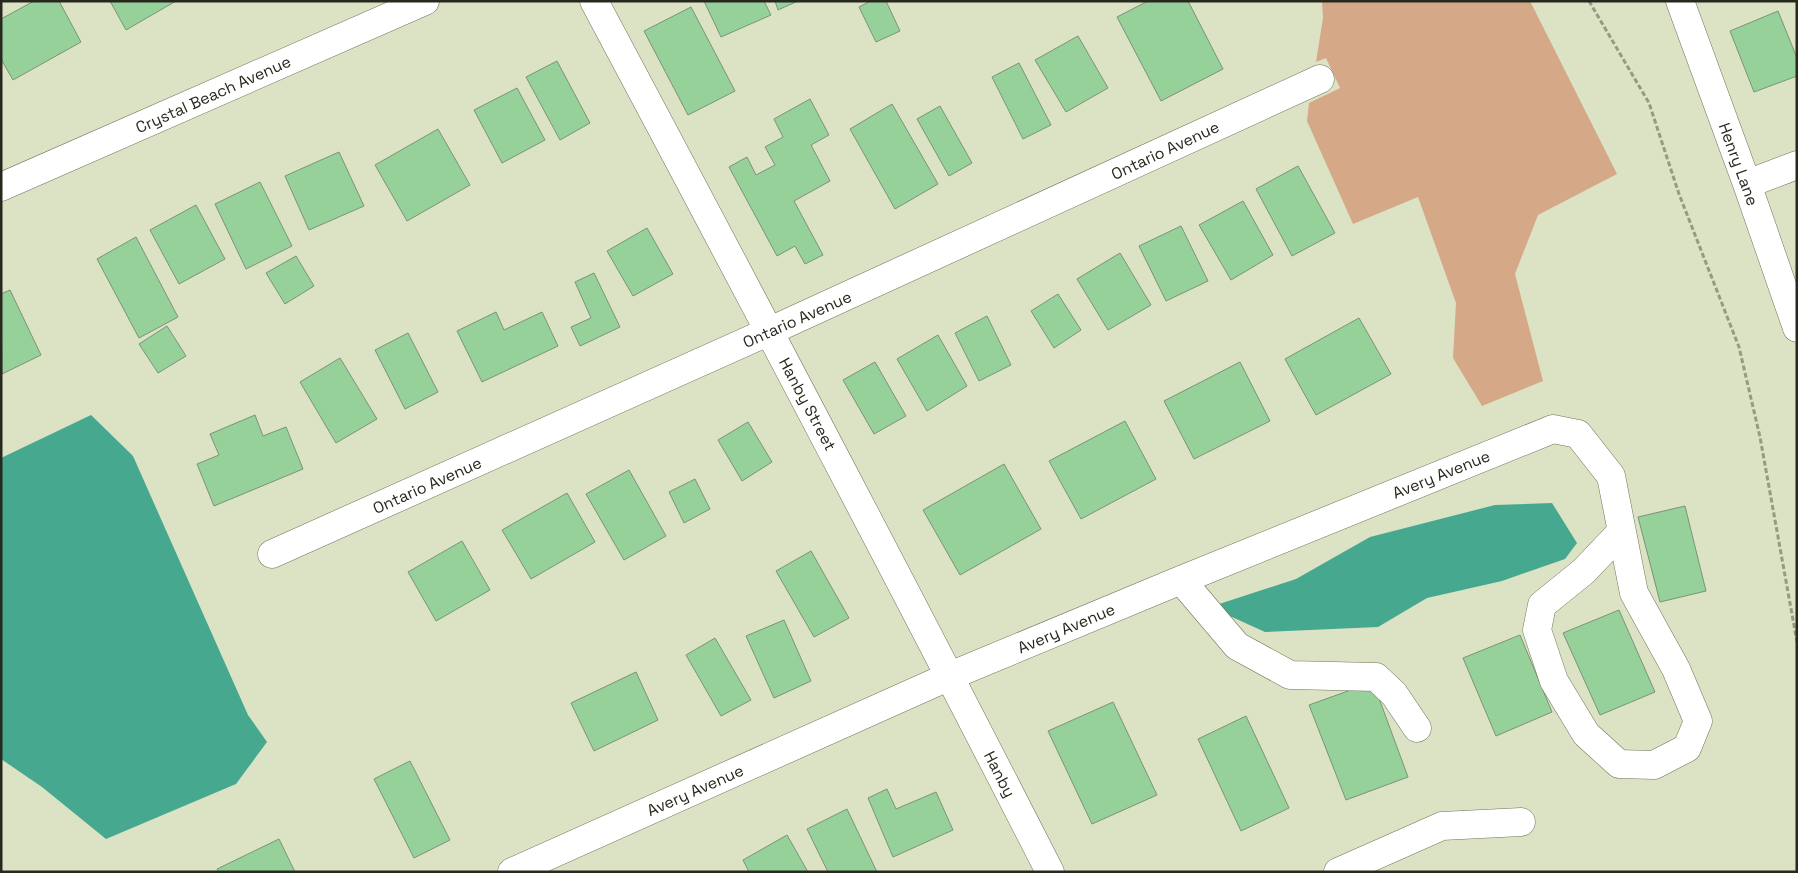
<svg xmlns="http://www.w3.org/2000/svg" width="1798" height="873" font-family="'Space Grotesk',sans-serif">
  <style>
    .green { fill: #d5a987 }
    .water { fill: #47a890 }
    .building { fill: #96d199; stroke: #7b927c }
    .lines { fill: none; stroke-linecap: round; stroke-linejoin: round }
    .minor-casing { stroke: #6f7559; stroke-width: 29 }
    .path { stroke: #969a84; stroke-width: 3; stroke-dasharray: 5 2.5; stroke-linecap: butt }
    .minor { stroke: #fff; stroke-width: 28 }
    .labels { text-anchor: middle; stroke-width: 5; stroke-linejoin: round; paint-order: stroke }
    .street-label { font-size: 16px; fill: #27291e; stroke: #fff }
  </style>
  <rect width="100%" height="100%" fill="#dce2c4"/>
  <path class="green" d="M1322,1H1530L1617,174L1538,215L1515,274L1543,381L1482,406L1453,358L1456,303L1418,197L1353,224L1307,121L1309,103L1340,88L1326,58L1316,62L1323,18Z"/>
  <path class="water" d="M91,415L133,456L248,715L267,742L236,784L106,839L42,787L1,759V458Z
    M1552,503L1577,543L1565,559L1502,581L1427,598L1378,627L1265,632L1210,607L1296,579L1370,537L1495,505Z"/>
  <path class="building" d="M34,1H59L81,42L13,80L1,59V19Z
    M110,1H176L126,30Z
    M704,1H764L771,15L721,37Z
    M775,1H798L778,10Z
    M871,1H886L900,31L876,42L859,7Z
    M1148,1H1188L1223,69L1161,101L1117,17Z
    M691,7L735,91L688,115L644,31Z
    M1778,11L1797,58V76L1754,92L1730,31Z
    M1078,36L1108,88L1066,112L1035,60Z
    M557,61L590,123L560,140L526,77Z
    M1019,63L1051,125L1023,139L992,77Z
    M517,88L545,140L502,163L474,110Z
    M810,99L829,135L811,145L830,181L794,201L823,255L805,264L795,246L777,256L729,167L747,157L756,175L775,165L765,147L783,137L774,119Z
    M892,104L938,184L895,209L850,129Z
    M940,106L972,163L949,176L917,119Z
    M438,129L470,185L407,221L375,165Z
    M339,152L364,206L309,230L285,176Z
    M1298,166L1335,233L1292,256L1256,189Z
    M260,182L292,246L246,269L215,204Z
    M1243,201L1273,255L1231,280L1199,225Z
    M196,205L225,259L179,284L150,230Z
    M1181,226L1208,281L1166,301L1139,246Z
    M647,228L673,274L633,296L607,251Z
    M136,237L178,317L139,338L97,259Z
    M1120,253L1151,305L1108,330L1077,279Z
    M296,256L314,286L285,304L266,273Z
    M594,273L620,327L580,346L571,327L591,318L575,282Z
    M10,290L41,355L2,374L1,294Z
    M1058,294L1081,330L1054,348L1031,311Z
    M496,312L504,330L542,312L558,346L482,382L457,331Z
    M987,316L1011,365L979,381L955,333Z
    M1359,318L1391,374L1316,415L1285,359Z
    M167,326L186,356L158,373L139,344Z
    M408,333L438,392L405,409L375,350Z
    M938,335L967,386L927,411L897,359Z
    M340,358L377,419L336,443L300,382Z
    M875,362L906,416L874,434L843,380Z
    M1240,362L1270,421L1194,459L1164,401Z
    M255,415L263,436L286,427L303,469L214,506L197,464L219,455L210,434Z
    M1125,421L1156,479L1081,519L1049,461Z
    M748,422L772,462L742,481L718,440Z
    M1004,464L1041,529L960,575L923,510Z
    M629,470L666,536L624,560L586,494Z
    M695,479L710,509L684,523L669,492Z
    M567,493L595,542L531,579L502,530Z
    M1685,506L1706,591L1660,602L1638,517Z
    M462,541L490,590L436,621L408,572Z
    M811,551L849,618L814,637L776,571Z
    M1619,610L1655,692L1600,715L1563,633Z
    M784,620L811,681L774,698L746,636Z
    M1520,635L1552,712L1496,736L1463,658Z
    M715,638L751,700L721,716L686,655Z
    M636,672L658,720L594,751L571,703Z
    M1373,682L1408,777L1346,800L1309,705Z
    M1113,702L1157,795L1092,824L1048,731Z
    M1246,716L1289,808L1241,831L1198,739Z
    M410,761L450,840L414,858L374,779Z
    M887,789L896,809L936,792L953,830L893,857L868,798Z
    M847,809L877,872H828L807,829Z
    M787,835L808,872H749L743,860Z
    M279,839L295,872H219L217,869Z"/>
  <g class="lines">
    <g class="minor-casing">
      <path id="minor" d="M594,1C748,290 901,580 1050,872
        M1680,1L1747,184L1797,328
        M1747,184L1797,165
        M1,187L425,1
        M272,554L770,331L1320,79
        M1181,580L1237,646L1290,675L1376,677L1394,694L1417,728
        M512,872L950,676L1181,580L1553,429L1578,434L1611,476L1634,593L1676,669L1698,721L1687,748L1654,765L1619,764L1586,734L1554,681L1537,630L1542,605L1584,571L1621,532
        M1338,872L1442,826L1521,822"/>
    </g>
    <path class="path" d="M1589,1L1649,103L1679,194L1739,347L1760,437L1797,642"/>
    <use href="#minor" class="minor"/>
  </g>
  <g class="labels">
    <g class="street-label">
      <text transform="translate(213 94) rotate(-24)" y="6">Crystal Beach Avenue</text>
      <text transform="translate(1165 150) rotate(-25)" y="6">Ontario Avenue</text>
      <text transform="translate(1739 164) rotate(70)" y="6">Henry Lane</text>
      <text transform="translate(797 319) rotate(-24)" y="6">Ontario Avenue</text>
      <text transform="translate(808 404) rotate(62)" y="6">Hanby Street</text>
      <text transform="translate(1441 474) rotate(-22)" y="6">Avery Avenue</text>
      <text transform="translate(427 485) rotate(-24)" y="6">Ontario Avenue</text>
      <text transform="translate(1066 628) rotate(-23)" y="6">Avery Avenue</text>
      <text transform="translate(1000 774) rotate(63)" y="6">Hanby</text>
      <text transform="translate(695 790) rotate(-24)" y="6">Avery Avenue</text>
    </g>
  </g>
  <rect width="1798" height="873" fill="none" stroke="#27291e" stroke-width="5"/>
</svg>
